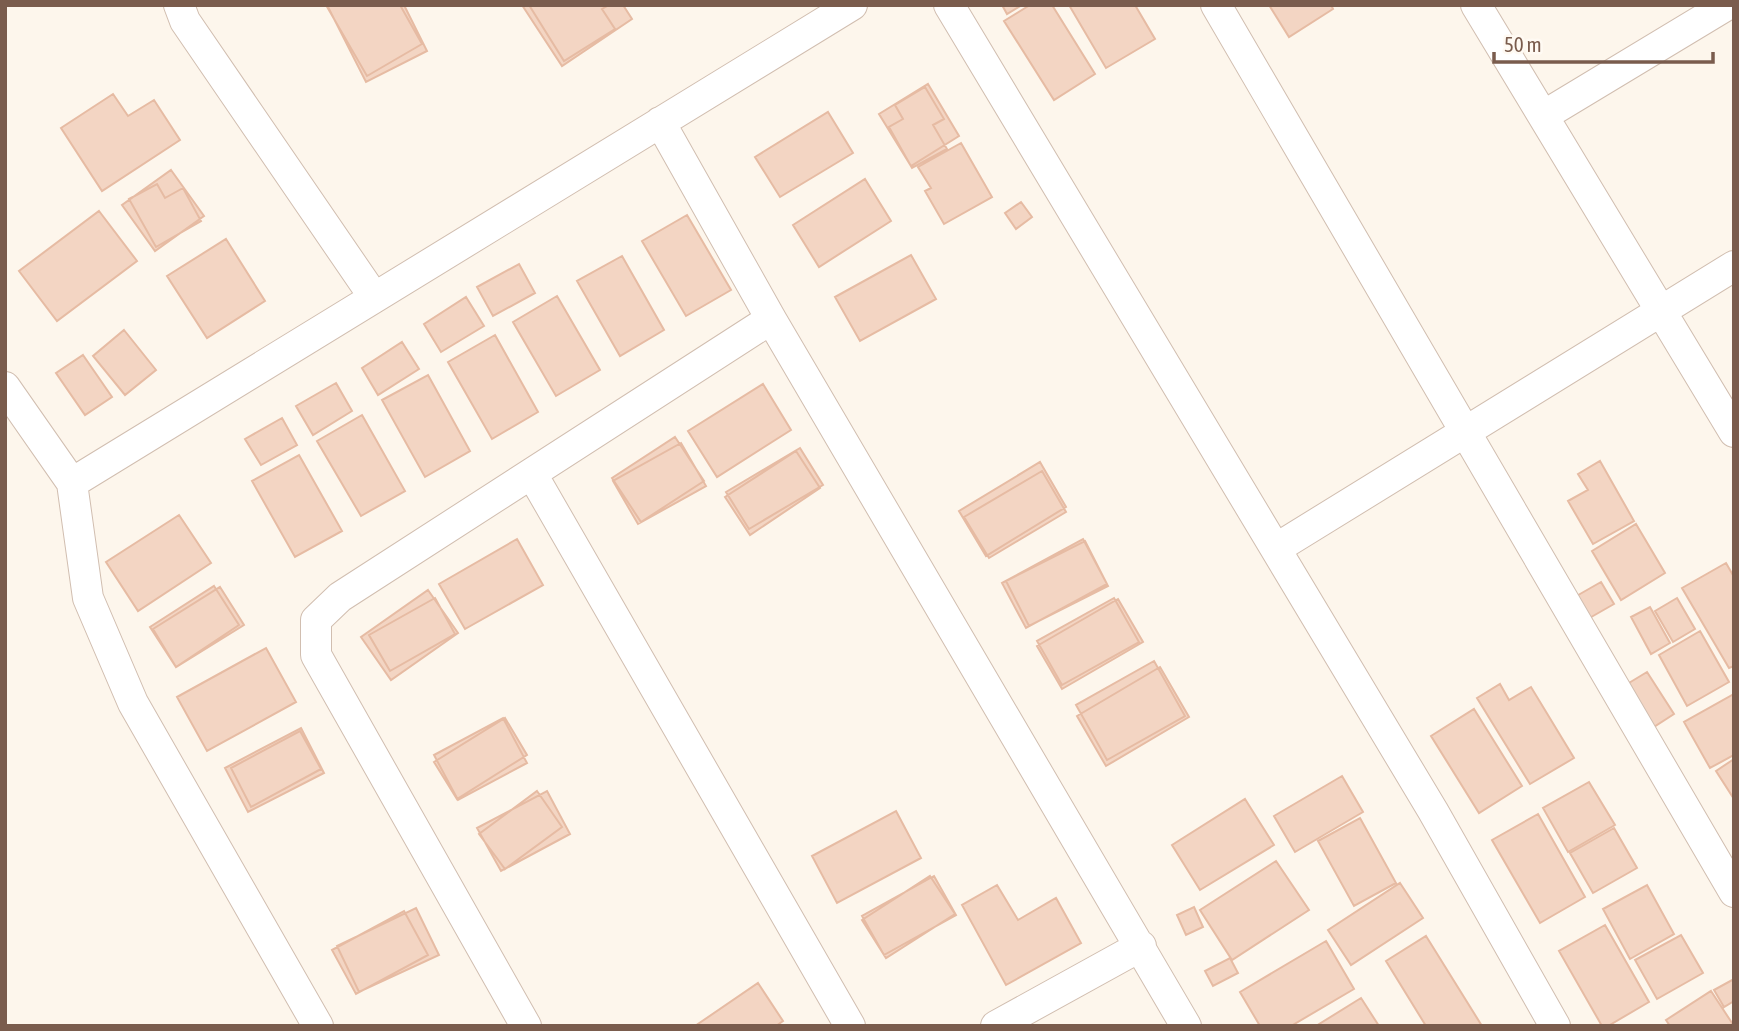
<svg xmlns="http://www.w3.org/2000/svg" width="1739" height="1031" font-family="'Asap Condensed',sans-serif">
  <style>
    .building { fill: #f3d5c3; stroke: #e6bba3; stroke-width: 2 }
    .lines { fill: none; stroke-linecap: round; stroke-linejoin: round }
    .minor-casing { stroke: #d1beb0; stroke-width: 32 }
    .minor { stroke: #fff; stroke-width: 30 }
  </style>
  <rect width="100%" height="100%" fill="#fdf6ec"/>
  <path class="building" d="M326,5H400L422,44L367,76Z
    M327,5H404L427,51L366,82Z
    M522,5H623L632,19L562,66Z
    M529,5H609L602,9L615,29L564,61Z
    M1002,5H1022L1007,14Z
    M1030,5H1052L1095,74L1054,100L1004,21Z
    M1069,5H1135L1155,39L1106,68Z
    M1269,5H1331L1333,9L1289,37Z
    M928,84L959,136L911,166L879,114Z
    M925,87L944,119L933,125L947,149L912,168L889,127L903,119L895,105Z
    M113,94L128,116L154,100L180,140L102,191L61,128Z
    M828,112L853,153L780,197L755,157Z
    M961,143L992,197L944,224L925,191L931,188L918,167Z
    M171,170L204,216L155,251L122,205Z
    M865,179L891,221L819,267L793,225Z
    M157,184L165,198L183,188L201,221L156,247L129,199Z
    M1021,202L1032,217L1016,229L1005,213Z
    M99,211L137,261L57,321L19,271Z
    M687,215L731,290L686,316L642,241Z
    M226,239L265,301L207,338L167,276Z
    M911,255L936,299L860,341L835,297Z
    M622,256L664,330L620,356L577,281Z
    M519,264L535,293L493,316L477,287Z
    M557,296L600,370L556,396L513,322Z
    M466,297L484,326L441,352L424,324Z
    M124,330L156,370L125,395L93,356Z
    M495,335L538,412L492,439L448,362Z
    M402,342L419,369L378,395L362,368Z
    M83,355L112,397L85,415L56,373Z
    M428,375L470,451L425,477L382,400Z
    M336,383L352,411L313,435L296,406Z
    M763,384L791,430L717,477L688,431Z
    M362,415L405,491L361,516L317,441Z
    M282,418L297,445L261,465L245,439Z
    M675,437L704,481L641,522L612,478Z
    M681,443L706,486L638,524L613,481Z
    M800,448L823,485L749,529L726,492Z
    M796,451L820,488L750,535L725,497Z
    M299,455L342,531L295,557L252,481Z
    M1600,461L1634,521L1593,544L1568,501L1588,490L1578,474Z
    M1040,462L1066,507L986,556L959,511Z
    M1042,471L1066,512L989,558L964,517Z
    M179,515L211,563L138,611L106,562Z
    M1636,524L1665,573L1621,600L1592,551Z
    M517,539L543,585L465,629L439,584Z
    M1083,539L1107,584L1026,628L1002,583Z
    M1085,541L1108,586L1029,626L1006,581Z
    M1726,563L1734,577V666L1729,668L1682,588Z
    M1601,582L1614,604L1579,624L1566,602Z
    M214,586L239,625L176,667L150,627Z
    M220,587L244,625L176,667L153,629Z
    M428,590L458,633L391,680L361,637Z
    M435,598L455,634L390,671L369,635Z
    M1114,598L1139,642L1062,685L1037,641Z
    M1677,598L1695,629L1673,642L1655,611Z
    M1118,599L1143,642L1062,689L1037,646Z
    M1650,607L1670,643L1651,654L1631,617Z
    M1700,631L1729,682L1687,706L1659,655Z
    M266,648L296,702L207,751L177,697Z
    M1154,661L1185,716L1107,760L1076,705Z
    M1160,667L1189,717L1106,766L1077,716Z
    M1647,672L1674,714L1646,732L1619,689Z
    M1500,684L1509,700L1531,687L1574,758L1530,784L1477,698Z
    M1734,694V755L1710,768L1684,722Z
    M1474,709L1522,786L1479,813L1431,736Z
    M503,718L527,763L458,800L434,755Z
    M505,718L527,755L457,799L434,762Z
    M301,728L324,773L248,812L225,768Z
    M300,731L321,769L251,807L231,768Z
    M1734,759V799L1716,771Z
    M1342,776L1363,812L1295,852L1274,816Z
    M1589,782L1615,825L1568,852L1543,808Z
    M537,791L562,827L505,869L479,834Z
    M547,791L570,834L501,871L477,828Z
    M1245,799L1274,845L1200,890L1172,845Z
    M896,811L921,858L837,903L812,856Z
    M1538,814L1585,897L1540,923L1492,840Z
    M1360,818L1396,883L1354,906L1318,841Z
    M1614,828L1637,868L1593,893L1570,853Z
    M1276,861L1309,910L1232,960L1200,910Z
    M930,876L955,914L886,958L862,920Z
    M934,876L956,915L884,955L862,916Z
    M1400,883L1423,918L1351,965L1328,930Z
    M997,885L1018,920L1056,898L1081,943L1006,985L962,905Z
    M1647,885L1674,934L1630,959L1603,909Z
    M1194,907L1203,927L1186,935L1177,915Z
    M416,908L439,955L359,992L337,946Z
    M404,911L428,955L356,994L332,950Z
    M1605,925L1649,1002L1608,1026H1602L1559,951Z
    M1681,935L1703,973L1657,999L1635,960Z
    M1426,936L1482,1026H1426L1386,961Z
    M1326,941L1354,989L1291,1026H1260L1240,992Z
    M1230,958L1238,973L1213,986L1205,971Z
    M1734,979V1001L1724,1007L1714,990Z
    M758,983L783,1021L776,1026H695Z
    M1711,991L1734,1026H1670L1666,1020Z
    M1361,998L1379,1026H1316Z"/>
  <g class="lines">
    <g class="minor-casing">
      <path id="minor" d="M179,5L185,21L374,297
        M949,5L1433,811L1555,1026
        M1216,5L1734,892
        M1476,5L1734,432
        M1543,116L1727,5
        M660,122L771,319L1186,1026
        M5,387L72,483L88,598L133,703L318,1026
        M532,474L850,1026
        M72,483L852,5
        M1277,548L1734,266
        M526,1026L316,655V620L340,597L771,319
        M996,1026L1141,946"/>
    </g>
    <use href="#minor" class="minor"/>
  </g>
  <rect width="1739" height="1031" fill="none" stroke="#7a5c4d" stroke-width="14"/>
  <path d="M1494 52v10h219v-10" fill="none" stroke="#7a5c4d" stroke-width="3.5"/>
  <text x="1504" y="52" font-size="21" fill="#7a5c4d" stroke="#fffaf3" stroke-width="5" paint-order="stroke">50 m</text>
</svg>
